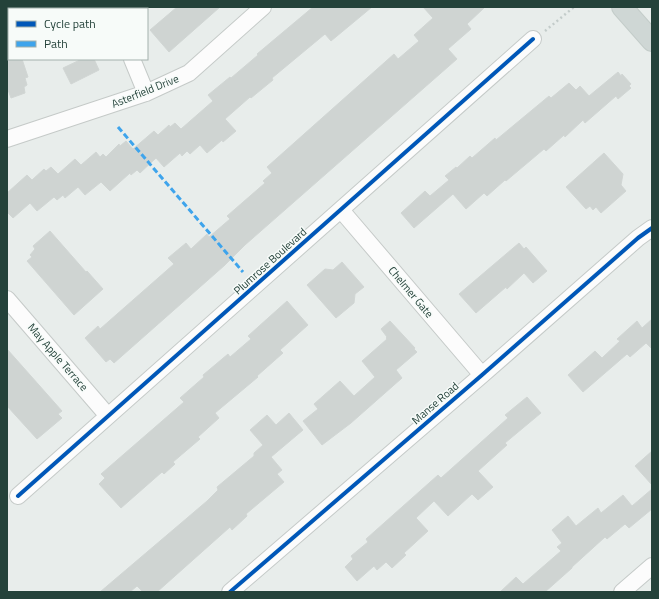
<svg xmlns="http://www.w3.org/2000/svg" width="659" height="599" font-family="'Titillium Web',sans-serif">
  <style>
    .building { fill: #cfd4d2; stroke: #d1d6d4 }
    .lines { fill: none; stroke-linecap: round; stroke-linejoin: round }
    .minor-casing { stroke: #c5cac8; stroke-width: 18 }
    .major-casing { stroke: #c3ccc9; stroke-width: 22 }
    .path { stroke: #c3ccca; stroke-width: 2.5; stroke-dasharray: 2 3; stroke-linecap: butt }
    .minor { stroke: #fcfcfc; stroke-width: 16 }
    .major { stroke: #cfd7d5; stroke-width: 20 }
    .quiet { stroke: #3ea4ec; stroke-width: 3; stroke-dasharray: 6 3; stroke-linecap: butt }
    .cycleway-casing { stroke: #f7fbf9; stroke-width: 6 }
    .cycleway { stroke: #0057b8; stroke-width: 4 }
    .labels { text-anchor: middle; stroke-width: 3; stroke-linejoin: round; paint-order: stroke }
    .street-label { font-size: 11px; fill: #24423a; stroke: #f7fbf9 }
  </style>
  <rect width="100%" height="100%" fill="#e8edeb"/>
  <path class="building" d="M177,7H220L169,52L150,30Z
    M313,7H372L331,41L325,34L272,78L273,80L251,98L250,97L225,119L236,131L223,142L222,140L207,153L200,145L190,154L187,151L182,156L180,153L164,167L156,158L140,173L137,170L131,175L130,173L110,191L101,182L85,195L78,187L65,198L63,195L57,200L54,197L37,211L30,203L13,218L7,212V193L27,175L32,180L44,169L46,171L51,167L58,174L75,159L81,165L96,152L100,157L103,154L106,157L119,144L120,146L126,141L133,149L154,131L158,135L169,125L170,127L175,123L181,129L213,101L208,95L230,77L231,78L258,55L257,54Z
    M423,7H485L467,24L471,29L448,49L457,59L245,245L225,265L114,363L110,359L106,362L85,338L98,326L100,329L174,264L168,258L186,243L191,249L207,234L209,237L230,219L227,216L265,183L263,181L272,173L267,167L394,54L398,59L419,41L414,35L433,18Z
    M7,59H22L28,77L25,78L27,85L24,87L25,93L11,98L7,87Z
    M82,59H94L99,70L71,84L63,68Z
    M618,72L621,76L622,74L631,84L629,86L631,88L618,99L616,96L585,123L583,120L565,137L564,135L546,151L544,149L506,181L505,180L487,196L484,193L466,209L453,194L414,228L401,213L425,191L430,196L449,180L445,176L456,167L457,168L470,156L472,158L495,138L496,140L549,96L551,98L569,83L576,90L580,86L589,96Z
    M604,153L623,174L621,185L626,191L601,213L596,207L593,210L590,206L586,209L566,187Z
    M50,231L86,272L87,271L103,289L74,315L27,261L32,257L30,255L35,249L33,246Z
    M519,243L524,249L526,247L547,271L533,283L524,273L507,289L506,287L476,313L459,294Z
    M342,262L364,287L355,294L354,303L336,318L307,285L325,269L333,270Z
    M287,301L308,325L280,350L283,353L257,376L258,377L215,413L219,418L198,437L200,439L173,462L175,464L164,474L162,472L121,508L99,484L105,478L101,474L184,402L180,398L204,377L203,375L228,354L230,357L251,339L248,336Z
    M652,319V349L646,343L630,357L627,354L583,392L568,375L595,351L602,358L620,341L617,339L637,321L642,328Z
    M390,321L415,348L414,349L417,352L396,370L402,378L351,423L322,445L303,421L318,409L314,404L340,381L354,396L375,377L362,361L387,339L386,338L387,337L381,329Z
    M7,349L62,411L58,414L62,418L37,439L7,406Z
    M527,397L541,413L505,443L507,445L478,471L493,487L478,500L472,494L448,516L434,501L416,518L428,531L404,553L406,555L392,568L386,562L377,570L374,566L357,581L345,567L353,559L351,556L368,542L366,539L438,475L441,478L508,418L505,415Z
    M289,413L303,430L271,457L282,470L277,474L284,482L246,514L247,516L232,530L230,527L157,592H143L137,586L130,592H100L180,524L207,501L218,490L217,487L254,456V453L263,445L250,430L267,415L276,425Z
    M652,451V485L635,466Z
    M652,489V509L629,528L625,524L607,539L605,537L572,567V568L545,592H500L516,577L523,584L561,551L557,547L562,543L552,530L568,516L576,526L598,508L601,513L623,495L632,506Z"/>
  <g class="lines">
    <g class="minor-casing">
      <path id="minor" d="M112,7L113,9
        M132,59L146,93
        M7,139L146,93L189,73L263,7
        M341,210L482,375
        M7,299L108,416
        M18,496L533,39
        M230,592L482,375L638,238L652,228
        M622,592L652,566"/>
    </g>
    <g class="major-casing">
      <path id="major" d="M622,7L652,41"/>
    </g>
    <path class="path" d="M545,31L574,7"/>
    <use href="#minor" class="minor"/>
    <use href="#major" class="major"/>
    <path class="quiet" d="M118,127L243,272"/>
    <g class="cycleway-casing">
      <path id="cycleway" d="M18,496L533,39
        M230,592L482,375L638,238L652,228"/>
    </g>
    <use href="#cycleway" class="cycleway"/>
  </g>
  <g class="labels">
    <g class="street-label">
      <text transform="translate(145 91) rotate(-22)" y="4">Asterfield Drive</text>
      <text transform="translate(270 261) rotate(-42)" y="4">Plumrose Boulevard</text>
      <text transform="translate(411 292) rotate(50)" y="4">Chelmer Gate</text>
      <text transform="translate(58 357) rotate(49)" y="4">May Apple Terrace</text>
      <text transform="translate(435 403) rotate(-41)" y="4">Manse Road</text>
    </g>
  </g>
  <rect width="659" height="599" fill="none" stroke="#24423a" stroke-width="16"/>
  <rect x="8" y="8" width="140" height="52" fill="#f7fbf9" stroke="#a3b1ad"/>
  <rect x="16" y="21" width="20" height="6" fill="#0057b8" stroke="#a3b1ad"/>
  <text x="44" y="28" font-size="12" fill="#24423a">Cycle path</text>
  <rect x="16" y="41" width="20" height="6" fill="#3ea4ec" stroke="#a3b1ad"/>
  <text x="44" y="48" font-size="12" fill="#24423a">Path</text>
</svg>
